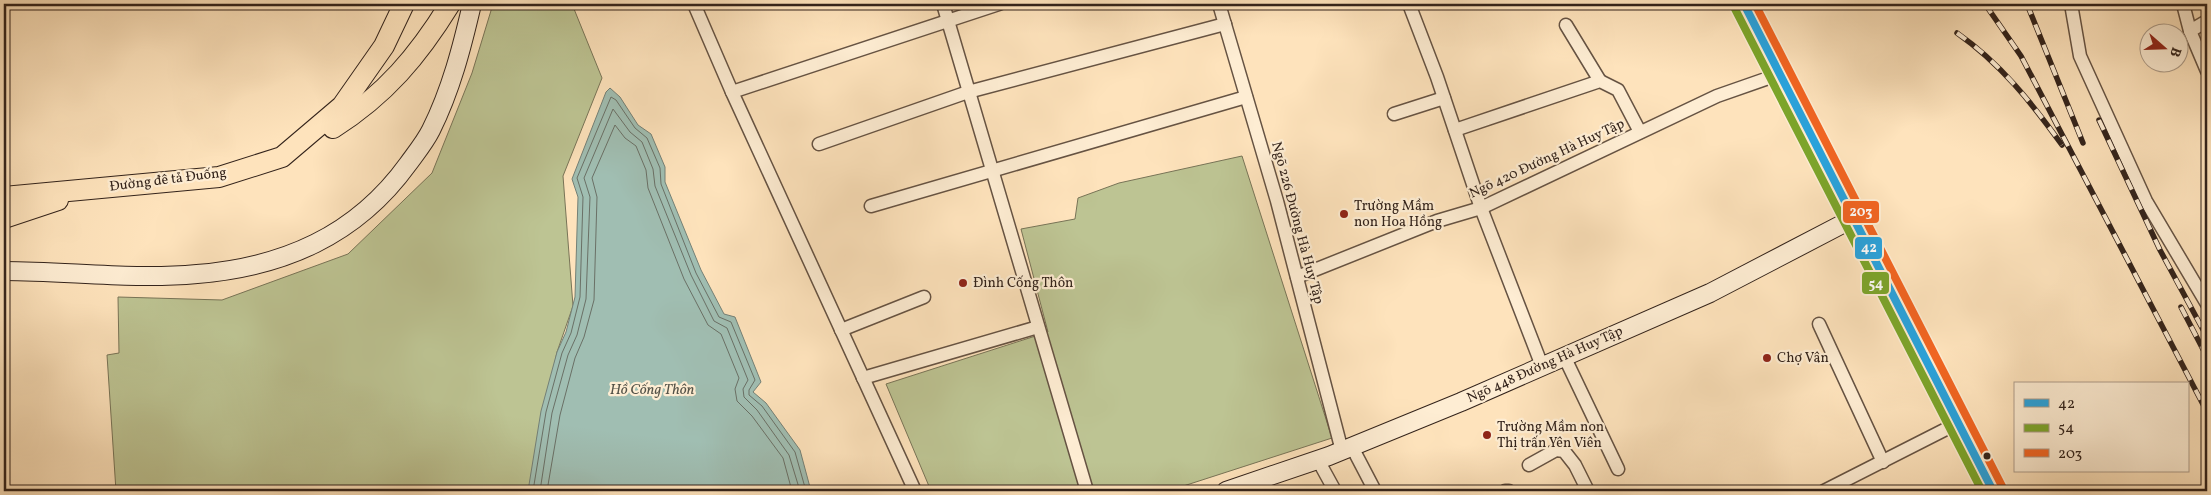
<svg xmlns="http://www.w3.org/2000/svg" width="2211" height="495" font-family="Vollkorn,serif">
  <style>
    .green { fill: #bdc493; stroke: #787457 }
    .water { fill: #a0beb2; stroke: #748076 }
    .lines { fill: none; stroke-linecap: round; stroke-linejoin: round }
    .shore { stroke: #6a7066; stroke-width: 1 }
    .street-casing { stroke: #665343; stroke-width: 15 }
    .secondary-casing { stroke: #33231b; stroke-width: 20 }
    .primary-casing { stroke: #33231b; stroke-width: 22 }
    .street { stroke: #feedd3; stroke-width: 12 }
    .secondary { stroke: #feedd3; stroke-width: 18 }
    .primary { stroke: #fee3bc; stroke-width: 20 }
    .rail-casing { stroke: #33231b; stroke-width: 5.5 }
    .rail { stroke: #feedd3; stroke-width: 4; stroke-dasharray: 11; stroke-linecap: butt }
    .bus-1-casing { stroke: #feedd3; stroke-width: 11 }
    .bus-2-casing { stroke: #feedd3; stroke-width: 11 }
    .bus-3-casing { stroke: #feedd3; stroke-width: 11 }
    .bus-1 { stroke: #29a3dd; stroke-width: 8 }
    .bus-2 { stroke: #7ca52a; stroke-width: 8 }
    .bus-3 { stroke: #f26522; stroke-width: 8 }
    .poi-dot { fill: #8f2418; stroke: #feedd3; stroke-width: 2 }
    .bus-dot { fill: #33231b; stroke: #feedd3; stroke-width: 2 }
    .labels { text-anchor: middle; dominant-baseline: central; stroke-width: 4.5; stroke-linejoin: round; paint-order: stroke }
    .street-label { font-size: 14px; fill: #33231b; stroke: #feedd3 }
    .poi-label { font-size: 14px; fill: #33231b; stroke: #feedd3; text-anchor: start }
    .water-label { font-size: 15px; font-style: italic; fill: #545248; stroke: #feedd3 }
    .line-badge { stroke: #feedd3; stroke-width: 2 }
    .badge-label { font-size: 14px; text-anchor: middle; font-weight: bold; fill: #fff }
  </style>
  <rect width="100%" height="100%" fill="#fee3bc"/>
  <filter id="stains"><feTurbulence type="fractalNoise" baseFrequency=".004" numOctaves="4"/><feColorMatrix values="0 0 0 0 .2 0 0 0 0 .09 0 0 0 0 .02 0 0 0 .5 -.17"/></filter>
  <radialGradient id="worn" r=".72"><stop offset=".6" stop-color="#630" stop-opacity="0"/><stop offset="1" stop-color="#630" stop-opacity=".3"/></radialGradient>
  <g class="green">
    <path d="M493 4H572L602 78 563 176 573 306 557 352 529 491H116L107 355 119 353 118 297 222 300 348 254 432 173 472 73Z"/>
    <path d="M1242 156 1332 438 1168 491H931L886 384 1048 332 1021 229 1075 219 1078 198 1119 183Z"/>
  </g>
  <path class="water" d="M610 88 620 97 638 125 651 134 665 167V182L701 270 724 314 735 317 761 382 753 392 766 403 800 450 811 491H528L541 411 557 352 566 332 575 297 578 197 572 179 606 92Z"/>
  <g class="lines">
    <g class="shore">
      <path d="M533 491 546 412 562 353 571 333 580 297 583 197 577 178 611 97 616 100 635 128 647 138 660 168 661 184 696 273 719 317 731 322 755 380 749 390V395L762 406 795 452 806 491"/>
      <path d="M540 491 552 413 568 355 577 335 586 299 590 197 584 178 613 109 630 132 642 142 653 169 655 186 691 275 714 321 727 328 748 380 743 389 744 397 757 410 789 455 800 491"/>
      <path d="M547 491 560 415 575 358 584 337 594 300 597 197 592 178 615 125 625 138 636 146 646 170 648 188 684 279 708 325 721 334 739 378 735 389 737 401 752 416 783 458 792 491"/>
    </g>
    <defs>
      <g id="street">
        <path d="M694 4 732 92 915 491"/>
        <path d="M943 4 1087 491"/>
        <path d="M1219 4 1277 201 1342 451"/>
        <path d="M1409 4 1437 77 1481 208 1542 366"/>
        <path d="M2071 4 2080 56 2146 201 2207 304"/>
        <path d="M2183 4 2190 31 2207 71"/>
        <path d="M1566 25 1600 81"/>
        <path d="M2190 31 2207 21"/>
        <path d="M732 92 999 4"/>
        <path d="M1394 114 1444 98"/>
        <path d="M1455 130 1600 81 1618 90 1640 132"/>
        <path d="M819 144 968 92 1225 24"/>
        <path d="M871 206 1246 97"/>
        <path d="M1297 277 1437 221 1481 208 1717 96 1780 74"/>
        <path d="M1819 324 1883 462"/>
        <path d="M841 330 924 297"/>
        <path d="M1564 356 1618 469"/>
        <path d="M863 378 1038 327"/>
        <path d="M1352 447 1375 491"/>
        <path d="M1318 460 1335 491"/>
        <path d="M1529 465 1556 450 1564 451 1575 465 1588 491"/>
        <path d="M1505 491H1509"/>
        <path d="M1824 491 1958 423"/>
      </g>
      <g id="secondary">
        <path d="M4 271C68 271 133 280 197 274 283 267 356 236 408 164 416 153 425 142 431 130 451 90 462 47 472 4"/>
        <path d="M1226 491 1329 456 1461 402 1710 293 1854 218"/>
      </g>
      <g id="primary">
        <path d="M1744 4 1993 491"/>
        <path d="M333 128C385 95 418 56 450 4"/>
        <path d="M4 197 219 177 282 157 342 106 384 46 404 4"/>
        <path d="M4 218 58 200"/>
      </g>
    </defs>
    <use href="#street" class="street-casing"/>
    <use href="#secondary" class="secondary-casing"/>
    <use href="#primary" class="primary-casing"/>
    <use href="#street" class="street"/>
    <use href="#secondary" class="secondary"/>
    <use href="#primary" class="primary"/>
    <defs>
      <g id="rail">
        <path d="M1985 4 2021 56 2207 412"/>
        <path d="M2027 4 2083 143"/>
        <path d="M1957 33C2000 63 2032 103 2062 145"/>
        <path d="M2099 120 2160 250 2207 337"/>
        <path d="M2181 307 2207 357"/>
      </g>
    </defs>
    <use href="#rail" class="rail-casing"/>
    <use href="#rail" class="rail"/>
    <defs>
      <path id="bus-1" d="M1744 4 1993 491"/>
      <path id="bus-2" d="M1735 9 1982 491"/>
      <path id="bus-3" d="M1755 4 2002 486"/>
    </defs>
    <use href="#bus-1" class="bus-1-casing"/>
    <use href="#bus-2" class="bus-2-casing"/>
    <use href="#bus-3" class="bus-3-casing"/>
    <use href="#bus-1" class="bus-1"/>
    <use href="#bus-2" class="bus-2"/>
    <use href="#bus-3" class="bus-3"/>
  </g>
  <g class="poi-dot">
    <circle cx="1344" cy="214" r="5"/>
    <circle cx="963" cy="283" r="5"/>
    <circle cx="1767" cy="358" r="5"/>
    <circle cx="1487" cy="435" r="5"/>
  </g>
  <circle class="bus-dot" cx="1987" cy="456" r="4.5"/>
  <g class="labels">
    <g class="street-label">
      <text transform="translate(1547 159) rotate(-25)">Ngõ 420 Đường Hà Huy Tập</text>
      <text transform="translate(168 180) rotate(-7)">Đường đê tả Đuống</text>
      <text transform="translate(1297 223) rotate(75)">Ngõ 226 Đường Hà Huy Tập</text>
      <text transform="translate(1545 365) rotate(-24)">Ngõ 448 Đường Hà Huy Tập</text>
    </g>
    <g class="poi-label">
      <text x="1354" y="206">Trường Mầm<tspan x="1354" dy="16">non Hoa Hồng</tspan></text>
      <text x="973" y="283">Đình Cống Thôn</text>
      <text x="1777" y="358">Chợ Vân</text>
      <text x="1497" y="427">Trường Mầm non<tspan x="1497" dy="16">Thị trấn Yên Viên</tspan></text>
    </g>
    <g class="water-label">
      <text x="652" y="390">Hồ Cống Thôn</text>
    </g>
  </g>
  <g class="line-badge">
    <rect x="1842" y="200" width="38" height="24" rx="5" fill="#f26522"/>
    <rect x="1854" y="236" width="29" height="24" rx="5" fill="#29a3dd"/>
    <rect x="1861" y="271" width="29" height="24" rx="5" fill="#7ca52a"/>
  </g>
  <g class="badge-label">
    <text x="1861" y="216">203</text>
    <text x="1869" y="252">42</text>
    <text x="1876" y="288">54</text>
  </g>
  <rect width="2211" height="495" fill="none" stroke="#fee3bc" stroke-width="20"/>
  <rect x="5" y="5" width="2201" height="485" fill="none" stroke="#33231b" stroke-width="2.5"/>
  <rect x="10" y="10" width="2191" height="475" fill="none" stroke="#33231b"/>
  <rect x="2014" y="382" width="175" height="90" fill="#feedd3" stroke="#ad9c89"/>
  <rect x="2024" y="399" width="25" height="8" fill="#29a3dd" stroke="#ad9c89"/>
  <text x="2058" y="408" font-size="15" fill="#33231b">42</text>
  <rect x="2024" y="424" width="25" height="8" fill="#7ca52a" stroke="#ad9c89"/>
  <text x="2058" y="432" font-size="15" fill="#33231b">54</text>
  <rect x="2024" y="449" width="25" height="8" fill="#f26522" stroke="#ad9c89"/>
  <text x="2058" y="458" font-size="15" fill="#33231b">203</text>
  <g transform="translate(2164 48) rotate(110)"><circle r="24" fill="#feedd3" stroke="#ad9c89"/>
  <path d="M0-4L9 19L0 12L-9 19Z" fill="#8f2418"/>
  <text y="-8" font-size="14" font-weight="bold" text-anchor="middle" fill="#33231b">B</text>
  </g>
  <rect width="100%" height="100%" filter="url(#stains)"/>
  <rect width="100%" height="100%" fill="url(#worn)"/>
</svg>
